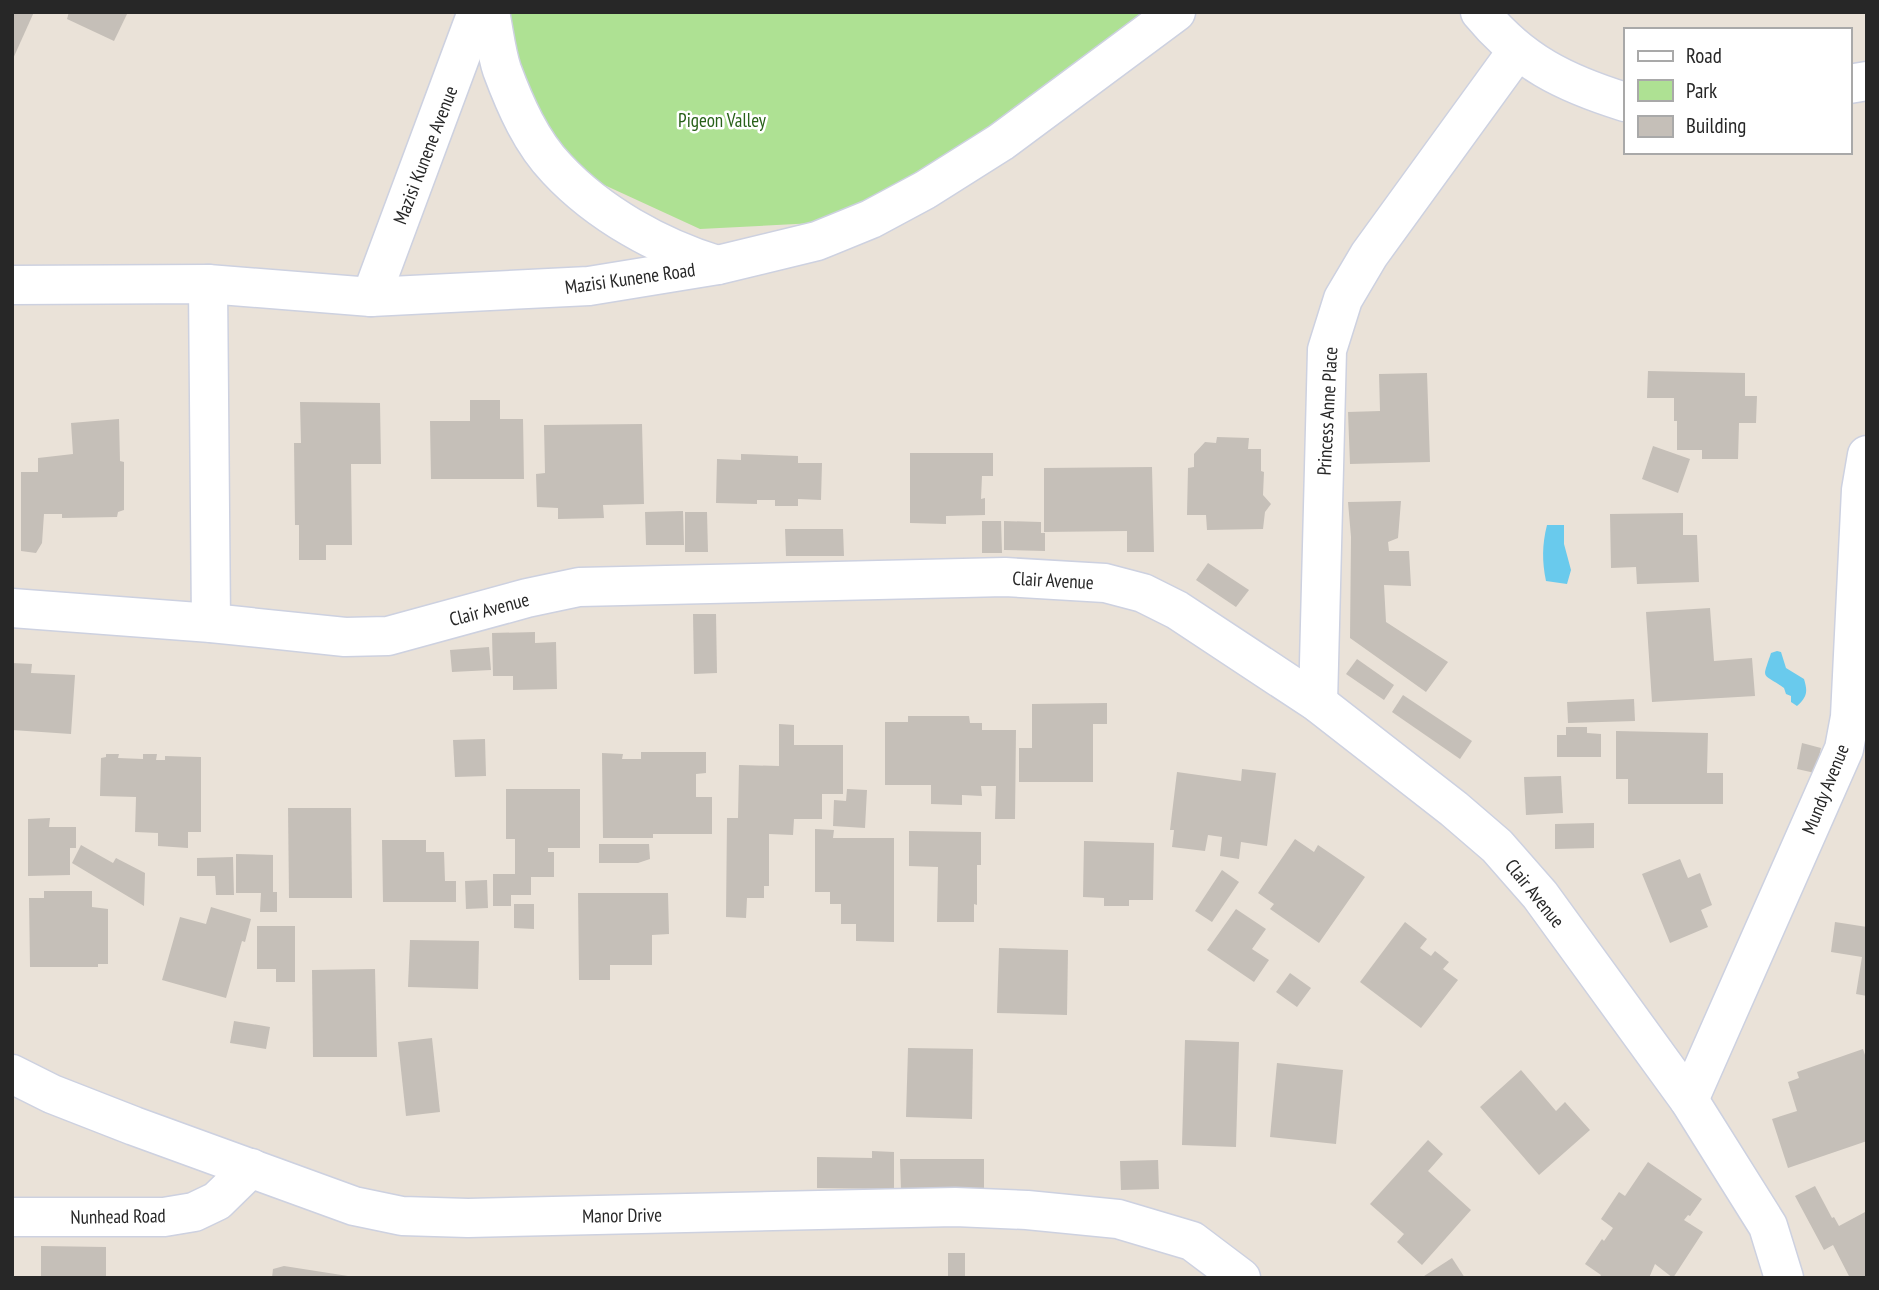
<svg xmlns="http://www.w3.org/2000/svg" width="1879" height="1290" font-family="'PT Sans Narrow',sans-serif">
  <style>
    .green { fill: #aee193 }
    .water { fill: #69caed }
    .building { fill: #c5bfb8 }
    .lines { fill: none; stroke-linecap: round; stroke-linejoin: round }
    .minor-casing { stroke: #cdd1e0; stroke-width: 41 }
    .minor { stroke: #fff; stroke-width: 38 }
    .labels { text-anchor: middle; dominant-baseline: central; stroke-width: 5; stroke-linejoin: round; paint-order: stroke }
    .park-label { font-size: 19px; fill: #286119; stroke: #fff }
    .street-label { font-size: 19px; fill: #272727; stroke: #fff }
  </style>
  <rect width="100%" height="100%" fill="#eae2d8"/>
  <path class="green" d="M507 12H1176L893 219 700 229 576 172 517 92Z"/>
  <g class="water">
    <path d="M1547 525H1564V544L1571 570 1567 584 1546 581C1542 561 1542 545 1547 525Z"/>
    <path d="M1777 651 1781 652 1786 668 1804 679C1808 692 1807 697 1797 706L1791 702V696L1786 694 1784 688C1761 672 1762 681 1771 653Z"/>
  </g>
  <g class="building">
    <path d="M12 12H34L12 61Z"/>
    <path d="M69 12H128L114 41 67 19Z"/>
    <path d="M1648 371 1745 373V396H1757L1756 423H1739L1738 459H1702V450H1677V421H1674V398H1647Z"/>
    <path d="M1427 373 1430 462 1350 464 1348 412 1380 411 1379 374Z"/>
    <path d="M470 400H500V419H523L524 479H431L430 421H470Z"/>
    <path d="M300 402 380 403 381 464H351L352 545H326V560H299V525H295L294 443H301Z"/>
    <path d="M119 419 120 461 124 462V510L118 512 117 517 62 518V514H44L42 543 36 553 21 551V472H38V458L73 454 71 423Z"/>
    <path d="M642 424 644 504 603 505 604 518 558 519V508L537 507 536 474 545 473 544 425Z"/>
    <path d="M1217 437 1249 438 1248 449H1261V471L1264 472 1263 495 1271 504 1265 512 1263 529 1207 530 1206 515H1187L1188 468 1194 467V454L1205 442 1216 443Z"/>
    <path d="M1653 446 1690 459 1678 493 1642 479Z"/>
    <path d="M910 453H993V476H982L981 499 985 498V515L946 516V524L910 523Z"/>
    <path d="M741 454 798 456V463H822L821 500 798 499V506H775V500H757V504L716 503 717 459 741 460Z"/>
    <path d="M1152 467 1154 552H1127V531L1044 532V468Z"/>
    <path d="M1401 501 1398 538 1388 542 1389 551H1409L1411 586 1384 585 1386 622 1448 662 1426 692 1350 638 1351 537 1348 502Z"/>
    <path d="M683 511 684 545H646L645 512Z"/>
    <path d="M685 512H707L708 552H685Z"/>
    <path d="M1683 513V535H1697L1699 582 1637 584 1636 567 1611 568 1610 514Z"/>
    <path d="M982 521H1001L1002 553H982Z"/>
    <path d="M1004 521 1041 522V533H1045V551L1004 550Z"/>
    <path d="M785 529H843L844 556H786Z"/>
    <path d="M1208 563 1249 590 1236 607 1196 580Z"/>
    <path d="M1710 608 1714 661 1752 658 1755 696 1652 702 1646 612Z"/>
    <path d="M693 614H716L717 673 694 674Z"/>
    <path d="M535 632V643L556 642 557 689 513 690V676H493L492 633Z"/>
    <path d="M489 647 491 670 452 672 450 650Z"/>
    <path d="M1357 659 1394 685 1384 700 1346 674Z"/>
    <path d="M12 663 32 664 31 673 75 675 71 734 12 730Z"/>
    <path d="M1403 695 1472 741 1460 759 1392 712Z"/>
    <path d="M1634 699 1635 721 1568 723 1567 702Z"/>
    <path d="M1107 703V724H1093V782H1019V748H1032V704Z"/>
    <path d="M908 716H969L970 723H982V730H1016L1015 819H995L996 786H981L982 796 962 795V805L931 804V785H885V722H908Z"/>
    <path d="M779 724 794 725V745H843V794H822V819H794L793 835 769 834V886H764V898H747L746 918 726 917 727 818H738L739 765 779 766Z"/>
    <path d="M1566 727H1587V733L1601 734V757H1557V735H1566Z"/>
    <path d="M1616 731 1708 733 1707 773H1723V804H1628V779H1616Z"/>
    <path d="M485 739 486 776 455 777 453 740Z"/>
    <path d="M1802 743 1821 748 1815 773 1797 769Z"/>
    <path d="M641 752H706V773L696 774V797H712V834H653V838H603L602 753 623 754 622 759H641Z"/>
    <path d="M106 754H119L118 758 143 759V754H157L156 760H165V756L201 757V832H188V848L158 846V833L135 832 136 797 100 796 101 758 106 757Z"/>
    <path d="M1242 769 1276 773 1267 846 1241 842 1239 859 1220 856 1222 837 1208 835 1205 851 1172 847 1174 830H1170L1177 772 1241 781Z"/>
    <path d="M1561 776 1563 813 1526 815 1524 777Z"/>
    <path d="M506 789H580V848H548V852H554V877H531V895H511V906H493V874H515V839H506Z"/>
    <path d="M847 789 867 790 865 828 833 826 834 800 846 801Z"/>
    <path d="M288 808H351L352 898H289Z"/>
    <path d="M50 818 49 827H76V848H70V875L28 876V819Z"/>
    <path d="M1594 823V848L1555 849V824Z"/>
    <path d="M815 829 834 830 833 838H894V942L856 941V924H841V904H830V892H815Z"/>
    <path d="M909 831 981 832V865H977V905L974 904V922H937L938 867 909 866Z"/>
    <path d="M1295 839 1314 852 1318 845 1365 877 1319 943 1270 909 1274 904 1258 893Z"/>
    <path d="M382 840H426V852H444L445 881H456V902H383Z"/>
    <path d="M1084 841 1154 843 1153 900H1129V906H1104V898L1083 897Z"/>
    <path d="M599 844H649L650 859 638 863H599Z"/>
    <path d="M81 845 113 863 116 858 145 873 144 906 72 863Z"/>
    <path d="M236 854 273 855V892H277V912H260L261 893H236Z"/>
    <path d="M233 857 234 895H216L215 876H197V858Z"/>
    <path d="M1680 859 1688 878 1700 873 1712 905 1701 910 1708 927 1670 943 1642 874Z"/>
    <path d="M1222 870 1239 882 1212 922 1195 911Z"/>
    <path d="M487 880 488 908 466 909 465 881Z"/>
    <path d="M44 891H92V907L108 909V964H98V967H30L29 898H44Z"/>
    <path d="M578 893H668L669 934 652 935V965H610V980H579Z"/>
    <path d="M514 904H534V929L514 928Z"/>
    <path d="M211 907 251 919 245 942 242 941 226 998 162 980 180 917 206 924Z"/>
    <path d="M1236 909 1266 929 1252 949 1269 960 1254 982 1207 950Z"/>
    <path d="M1405 922 1427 939 1420 948 1431 956 1435 951 1449 962 1443 969 1458 980 1421 1028 1360 982Z"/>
    <path d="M1835 922 1867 927V996L1856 994 1862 957 1831 952Z"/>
    <path d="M257 926H295V982H276V969H257Z"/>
    <path d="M410 940 479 941 478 989 408 987Z"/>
    <path d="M999 948 1068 950 1067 1015 997 1013Z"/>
    <path d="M375 969 377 1057H313L312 970Z"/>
    <path d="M1290 973 1311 988 1297 1007 1276 992Z"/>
    <path d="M234 1021 270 1027 266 1049 230 1043Z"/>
    <path d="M432 1038 440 1112 406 1116 398 1042Z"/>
    <path d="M1185 1040 1239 1042 1236 1147 1182 1145Z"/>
    <path d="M908 1048 973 1049 972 1119 906 1117Z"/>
    <path d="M1863 1049 1867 1061V1141L1788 1168 1772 1119 1797 1111 1788 1082 1799 1078 1797 1072Z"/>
    <path d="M1277 1063 1343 1070 1336 1144 1270 1137Z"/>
    <path d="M1521 1070 1556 1111 1565 1102 1590 1130 1539 1175 1480 1107Z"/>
    <path d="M1428 1140 1443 1154 1428 1171 1471 1210 1422 1265 1397 1242 1404 1234 1370 1204Z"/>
    <path d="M872 1151 894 1152V1189L817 1188V1157L872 1158Z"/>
    <path d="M900 1159H984V1190H901Z"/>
    <path d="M1158 1160 1159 1189 1121 1190 1120 1161Z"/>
    <path d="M1648 1162 1702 1199 1690 1216 1688 1215 1684 1220 1703 1232 1673 1278 1655 1264 1649 1278H1599L1601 1275 1585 1264 1602 1239 1604 1241 1613 1228 1601 1219 1619 1192 1625 1196Z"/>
    <path d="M1815 1186 1832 1218 1834 1217 1839 1226 1867 1211V1278H1850L1833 1245 1824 1250 1795 1196Z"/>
    <path d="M41 1246 106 1247V1278H41Z"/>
    <rect x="948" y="1253" width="17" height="25"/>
    <path d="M1452 1258 1465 1278H1421Z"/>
    <path d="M284 1266 348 1276V1278H272L273 1269Z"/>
  </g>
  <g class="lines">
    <defs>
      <g id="minor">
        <path d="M490 12C494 31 496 52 502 70 515 105 531 142 557 169 599 214 659 247 717 265"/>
        <path d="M1480 12C1521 62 1564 83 1625 102"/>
        <path d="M1849 84 1867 81"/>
        <path d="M208 284 211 623"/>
        <path d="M12 285 208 284 371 297 589 286 718 265 817 241 871 219 925 190 1001 142 1176 12"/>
        <path d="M371 297 477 12"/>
        <path d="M12 608 211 623 345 637 388 636 527 598 579 587 1005 577 1105 583 1143 593 1177 610 1318 703 1454 809 1497 846 1540 895 1689 1100 1768 1226 1784 1278"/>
        <path d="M1318 703 1327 350 1343 299 1369 255 1517 51"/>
        <path d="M12 1074 52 1094 134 1126 354 1206 402 1216 468 1218 955 1207 1027 1210 1118 1219 1192 1241 1241 1278"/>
        <path d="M1689 1100 1844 749 1850 717 1861 490 1867 455"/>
        <path d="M12 1217H164L194 1212 217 1201 251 1168"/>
      </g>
    </defs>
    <use href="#minor" class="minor-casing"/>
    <use href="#minor" class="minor"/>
  </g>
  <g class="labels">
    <g class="park-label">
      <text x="722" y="120">Pigeon Valley</text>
    </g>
    <g class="street-label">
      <text transform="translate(425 155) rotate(-69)">Mazisi Kunene Avenue</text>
      <text transform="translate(630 278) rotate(-8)">Mazisi Kunene Road</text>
      <text transform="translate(1327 411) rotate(-87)">Princess Anne Place</text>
      <text transform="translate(1053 580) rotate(3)">Clair Avenue</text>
      <text transform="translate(489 609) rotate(-15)">Clair Avenue</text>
      <text transform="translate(1825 789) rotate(-68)">Mundy Avenue</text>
      <text transform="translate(1535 893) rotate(51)">Clair Avenue</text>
      <text transform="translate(622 1215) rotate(-1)">Manor Drive</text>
      <text transform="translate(118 1216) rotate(-1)">Nunhead Road</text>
    </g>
  </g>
  <rect width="1879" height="1290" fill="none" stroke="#272727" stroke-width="28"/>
  <rect x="1624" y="28" width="228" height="126" fill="#ffffff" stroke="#a9a9a9" stroke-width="2"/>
  <rect x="1638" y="51" width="35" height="10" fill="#ffffff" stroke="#a9a9a9" stroke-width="2"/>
  <text x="1686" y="63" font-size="21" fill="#272727">Road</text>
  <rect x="1638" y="80" width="35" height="21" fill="#aee193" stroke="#a9a9a9" stroke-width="2"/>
  <text x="1686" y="98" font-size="21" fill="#272727">Park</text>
  <rect x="1638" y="116" width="35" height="21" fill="#c5bfb8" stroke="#a9a9a9" stroke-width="2"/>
  <text x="1686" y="133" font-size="21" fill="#272727">Building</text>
</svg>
